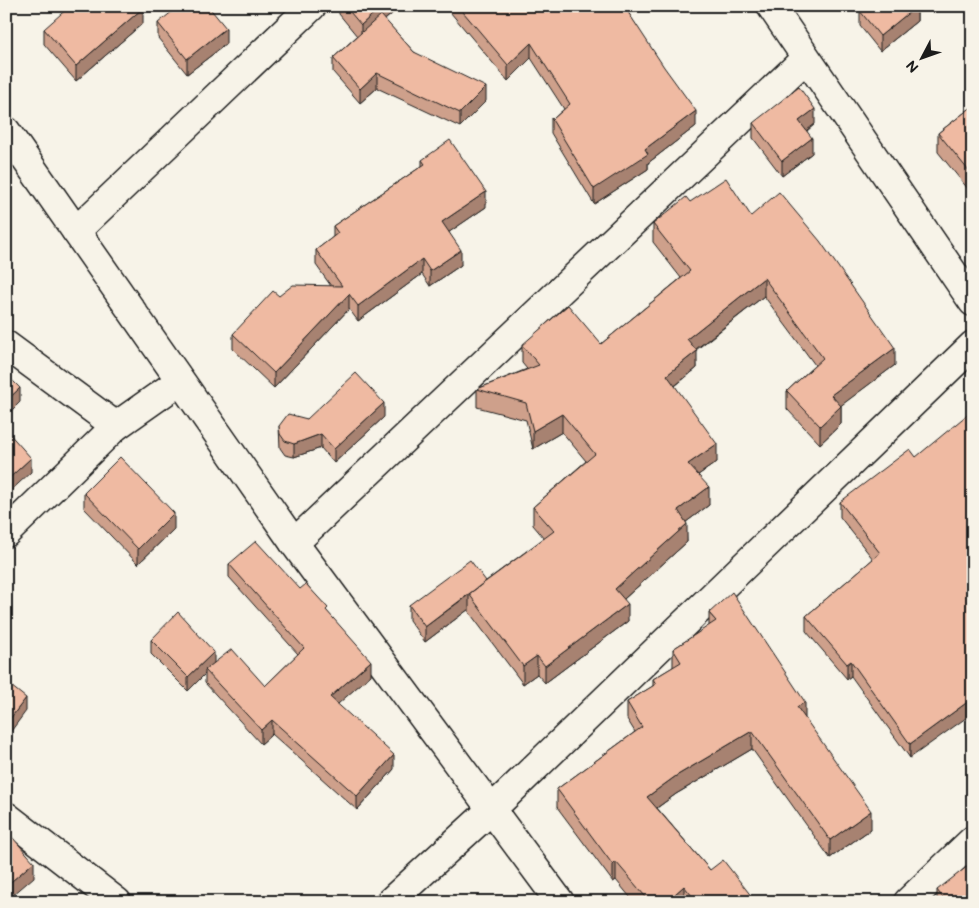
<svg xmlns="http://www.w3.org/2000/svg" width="979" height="908" font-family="'Balsamiq Sans',sans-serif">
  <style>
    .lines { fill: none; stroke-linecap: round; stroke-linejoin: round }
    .minor-casing { stroke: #1c1c1c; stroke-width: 31 }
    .minor { stroke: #f7f3e8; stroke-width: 28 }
    .wall { fill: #cea08b; stroke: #1c1c1c }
    .shaded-wall { fill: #a78271; stroke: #1c1c1c }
    .building { fill: #efbaa2; stroke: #1c1c1c }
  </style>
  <rect width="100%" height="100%" fill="#f7f3e8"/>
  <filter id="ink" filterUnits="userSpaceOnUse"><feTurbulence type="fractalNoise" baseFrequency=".02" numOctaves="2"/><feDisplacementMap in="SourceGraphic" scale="10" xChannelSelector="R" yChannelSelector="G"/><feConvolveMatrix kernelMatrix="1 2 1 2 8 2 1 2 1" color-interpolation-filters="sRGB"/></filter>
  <g filter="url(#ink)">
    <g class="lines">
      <defs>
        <g id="minor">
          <path d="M771 6 973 302"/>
          <path d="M6 131 294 543 560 902"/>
          <path d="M76 231 312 6"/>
          <path d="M6 345 116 426"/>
          <path d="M6 533 116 426 180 381"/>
          <path d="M294 543 805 59"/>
          <path d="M6 816 117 902"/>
          <path d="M390 902 492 809 973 345"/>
          <path d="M908 902 973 840"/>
        </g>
      </defs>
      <use href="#minor" class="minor-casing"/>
      <use href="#minor" class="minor"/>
    </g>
    <g class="wall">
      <path d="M339 6H401L385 20 414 52 486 101 460 127 377 88 360 103 333 72V58L357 36 339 14Z"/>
      <path d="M445 6H634L628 12 696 126 648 163V169L594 204 551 133V118L553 119 564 109 531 58 508 81Z"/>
      <path d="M917 6V21L880 51 860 26V11Z"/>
      <path d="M143 23 76 81 44 44V29Z"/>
      <path d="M158 23 226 44 187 74 158 38Z"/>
      <path d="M973 106V195L938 152V133Z"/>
      <path d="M753 123 815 124 807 131 812 153 782 176 753 138Z"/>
      <path d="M422 160 486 207 449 232 461 265 430 286 422 274 358 321 349 309 274 388 233 349V334L279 296 331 286 316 265V250L333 237V226L422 166Z"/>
      <path d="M690 202 751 216 895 365 841 405V424L820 444 787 409V391L815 365 764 296 696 350 697 368 675 386 717 462 698 475 709 505 686 522 687 542 624 599 628 621 545 683 537 674 523 684 469 612V609L425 642 409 620V605L486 581 544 538 533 525V507L586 461 562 432 533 449 526 420 477 407V389L527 369 522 363V345L601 344 681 278 653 242V224Z"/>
      <path d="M384 417 334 463 321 448 294 457 285 455 280 448 279 426 307 419Z"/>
      <path d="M916 457 910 758 851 676 847 679 806 631V616L873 559 840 517V502Z"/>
      <path d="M84 493 174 529 138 564 84 508Z"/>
      <path d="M229 564 300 589 328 613 371 675 337 704 394 769 357 810 272 734 261 744 205 683V674L188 691 151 654V640L214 663 265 686 298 654 229 577Z"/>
      <path d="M709 613 805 719 871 829 830 858 752 749 676 794 657 808 710 870 756 902H634L616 880 613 882 557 807V789L635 732 627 719V702L653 686V679L673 667V649L709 626Z"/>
      <path d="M937 890 973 902H937Z"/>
    </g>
    <g class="shaded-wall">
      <path d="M382 6H401L361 40V25Z"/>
      <path d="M622 6H634L622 18Z"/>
      <path d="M917 6V21L880 51V36Z"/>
      <path d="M143 8V23L76 81V66Z"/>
      <path d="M226 28V44L187 74V59Z"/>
      <path d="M531 43V58L508 81V65Z"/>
      <path d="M377 73V88L360 103V89Z"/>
      <path d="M486 87V101L460 127V113Z"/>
      <path d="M815 109V124L799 136V121Z"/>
      <path d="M696 111V126L648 163V169L594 204V189L645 149Z"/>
      <path d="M812 138V153L782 176V161Z"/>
      <path d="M486 192V207L442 237V222Z"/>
      <path d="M461 250V265L430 286V271Z"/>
      <path d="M422 259V274L358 321V306Z"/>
      <path d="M764 278V296L687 356V339Z"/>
      <path d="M349 294V309L274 388V373Z"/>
      <path d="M895 348V365L831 413V395Z"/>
      <path d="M697 351V368L667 392V375Z"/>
      <path d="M20 388V402L6 416V401Z"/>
      <path d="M384 403V417L334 463V449Z"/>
      <path d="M841 406V424L820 444V426Z"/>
      <path d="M562 414V432L533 449V431Z"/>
      <path d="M321 434V448L294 457V444Z"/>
      <path d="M717 444V462L688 482V464Z"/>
      <path d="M31 458V472L6 495V481Z"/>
      <path d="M709 487V505L678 528V510Z"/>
      <path d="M174 513V529L138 564V549Z"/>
      <path d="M687 524V542L615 607V589Z"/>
      <path d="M486 582 469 594V609L425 642V627Z"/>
      <path d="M628 604V621L545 683V666Z"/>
      <path d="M214 652V666L205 670V674L188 691V677Z"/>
      <path d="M537 656V674L523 684V666Z"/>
      <path d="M371 661V675L330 711V697Z"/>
      <path d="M851 661V676L847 679V664Z"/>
      <path d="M26 698V711L6 738V724Z"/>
      <path d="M973 698V713L910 758V744Z"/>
      <path d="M805 702V720L797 707Z"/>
      <path d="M272 720V734L261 744V730Z"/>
      <path d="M752 731V749L676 794 647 815V797L676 776Z"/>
      <path d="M394 755V769L357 810V796Z"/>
      <path d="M871 811V829L830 858V840Z"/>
      <path d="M34 862V877L6 901V886Z"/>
      <path d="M616 862V880L613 882V865Z"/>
      <path d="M684 886V902H666Z"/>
    </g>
    <g class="building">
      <path d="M70 6H141L143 8 76 66 44 29Z"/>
      <path d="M179 6H208L226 28 187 59 158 23Z"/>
      <path d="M345 6H382L361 25Z"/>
      <path d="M458 6H624L664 67 696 111 645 149 648 154 594 189 551 118 553 119 570 104 531 43 508 65Z"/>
      <path d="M866 6H917L880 36 860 11Z"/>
      <path d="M381 15 414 52 486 87 460 113 377 73 360 89 333 58Z"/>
      <path d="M799 87 815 109 799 121 812 138 782 161 753 123Z"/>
      <path d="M973 106V176L938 133Z"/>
      <path d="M450 140 486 192 442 222 461 250 430 271 422 259 358 306 349 294 274 373 233 334 273 291 279 296 293 285 342 286 316 250 338 233 333 226 425 164 422 160Z"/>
      <path d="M726 178 751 216 779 192 820 241 895 348 831 395 841 406 820 426 787 391 823 358 764 278 687 339 697 351 667 375 717 444 688 464 709 487 678 510 687 524 615 589 628 604 545 666 537 656 523 666 469 594 554 531 533 507 595 454 562 414 533 431 526 403 477 389 539 365 522 345 568 305 601 344 690 271 653 224 686 197 690 202Z"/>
      <path d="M356 373 384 403 334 449 321 434 294 444 285 441 280 434 279 426 288 414 307 419Z"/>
      <path d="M6 374 20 388 6 401Z"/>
      <path d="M973 410V698L910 744 851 661 847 664 806 616 880 553 840 502 910 449 916 457Z"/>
      <path d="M6 430 31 458 6 481Z"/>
      <path d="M120 457 174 513 138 549 84 493Z"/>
      <path d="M256 541 300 589 306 584 328 608 326 610 371 661 330 697 394 755 357 796 272 720 261 730 205 670 232 649 265 686 304 648 229 564Z"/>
      <path d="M470 560 486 581 425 627 409 605Z"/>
      <path d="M732 592 805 702 797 707 871 811 830 840 752 731 676 776 647 797 710 870 723 860 756 902H697L684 886 666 902H650L616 862 613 865 557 789 642 727 627 702 656 684 653 679 681 662 673 649 716 621 709 613Z"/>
      <path d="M178 612 214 652 188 677 151 640Z"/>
      <path d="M6 682 26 698 6 724Z"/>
      <path d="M6 830 34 862 6 886Z"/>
      <path d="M968 866 973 872V902H946L937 890Z"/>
    </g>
  </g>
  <rect width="979" height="908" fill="none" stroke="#f7f3e8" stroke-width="25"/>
  <rect x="12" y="12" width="954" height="883" fill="none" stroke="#1c1c1c" stroke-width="2" filter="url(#ink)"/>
  <g transform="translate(922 58) rotate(229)" stroke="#f7f3e8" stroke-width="4" paint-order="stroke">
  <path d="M0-4L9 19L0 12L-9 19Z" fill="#1c1c1c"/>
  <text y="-8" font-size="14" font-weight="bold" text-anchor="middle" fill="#1c1c1c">N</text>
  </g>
</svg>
